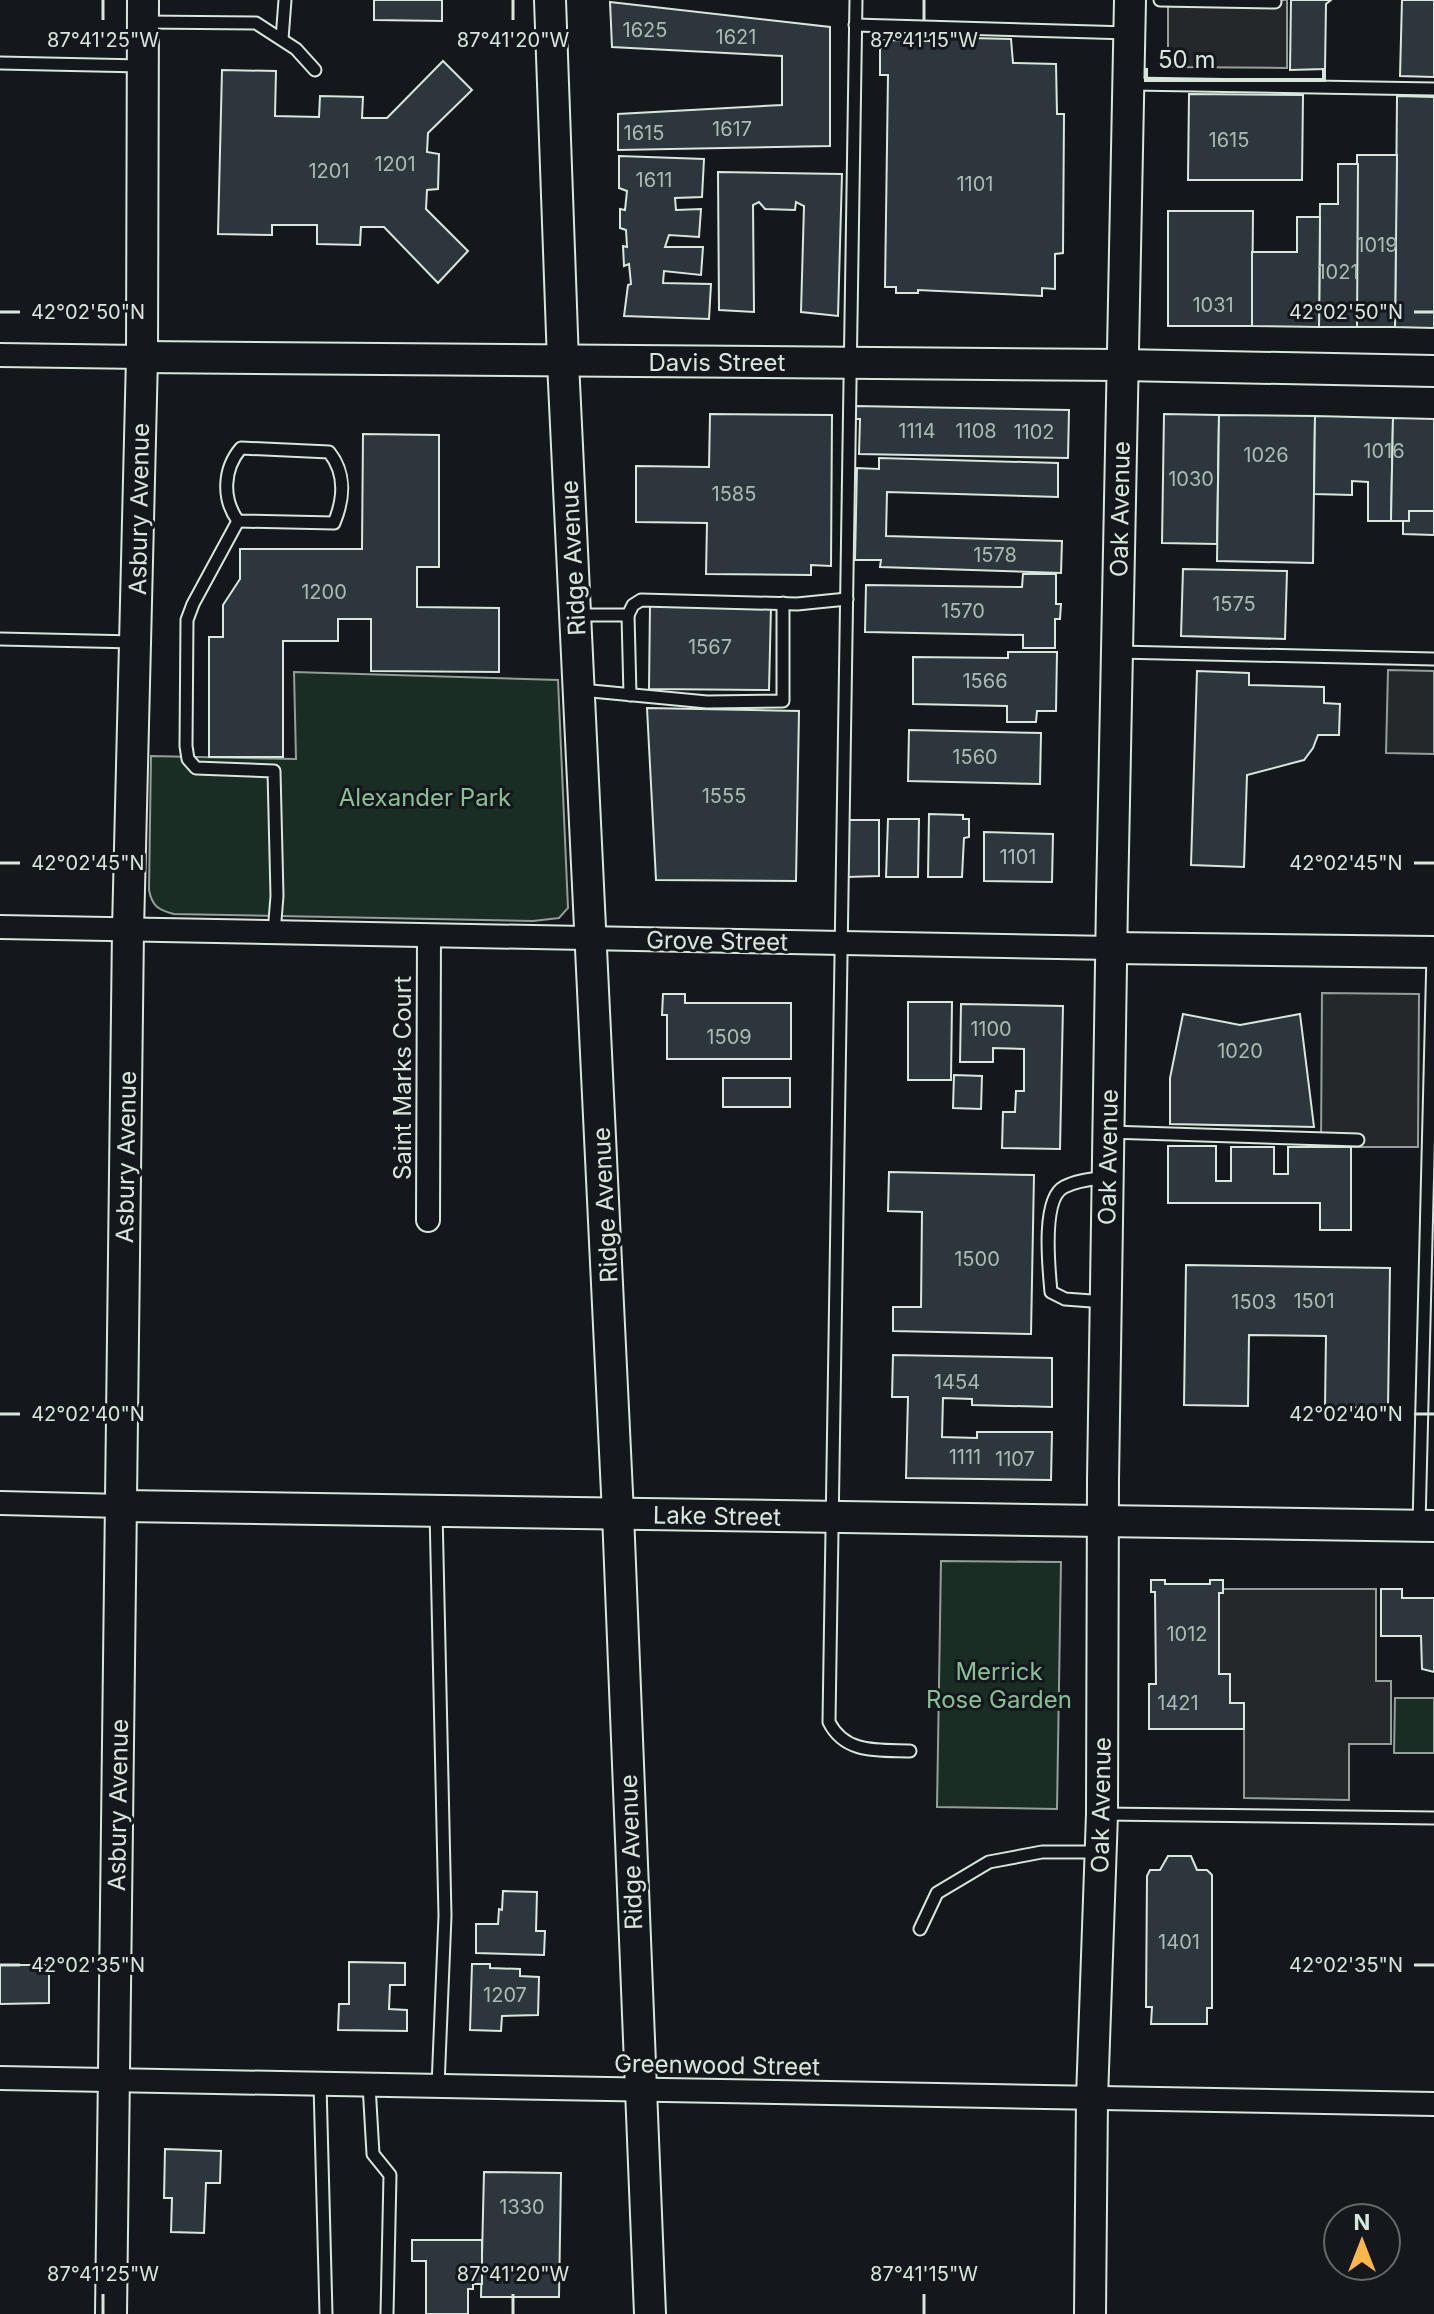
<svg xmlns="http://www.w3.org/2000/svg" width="1434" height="2314" font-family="Inter,sans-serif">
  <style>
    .green { fill: #1a2d24; stroke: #939e99; stroke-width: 2 }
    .parking { fill: #24282b; stroke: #939e99; stroke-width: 2 }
    .building { fill: #2c363c; stroke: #d8e6dc; stroke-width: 2 }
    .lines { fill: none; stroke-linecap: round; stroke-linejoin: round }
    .lane-casing { stroke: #d8e6dc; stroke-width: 15 }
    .street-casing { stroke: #d8e6dc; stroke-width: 26 }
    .secondary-casing { stroke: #d8e6dc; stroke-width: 34 }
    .lane { stroke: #14181c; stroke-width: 11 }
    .street { stroke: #14181c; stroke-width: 22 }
    .secondary { stroke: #14181c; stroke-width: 30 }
    .ticks { fill: none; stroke: #d8e6dc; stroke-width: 3 }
    .labels { text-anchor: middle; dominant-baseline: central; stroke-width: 6; stroke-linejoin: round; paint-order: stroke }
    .number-label { font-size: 20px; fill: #adbab4 }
    .street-label { font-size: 24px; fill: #d8e6dc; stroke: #14181c }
    .park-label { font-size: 24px; fill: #8ac095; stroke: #14181c }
    .ticks-label { font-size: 20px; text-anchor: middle; fill: #d8e6dc; stroke: #14181c; stroke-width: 6; stroke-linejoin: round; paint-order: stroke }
  </style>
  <rect width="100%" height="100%" fill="#14181c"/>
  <g class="green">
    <path d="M294 672 558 680 568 908 559 918 533 921 174 914C158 910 152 906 149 890L151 756 296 759Z"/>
    <path d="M941 1561 1061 1562 1057 1809 937 1807Z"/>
    <path d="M1395 1698H1434V1753H1394Z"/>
  </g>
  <g class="parking">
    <path d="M1168 0H1287V68L1168 67Z"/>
    <path d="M1388 670 1434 671V754L1386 753Z"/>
    <path d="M1322 993 1419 994 1418 1147H1321Z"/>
    <path d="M1223 1589H1376V1681H1391V1744H1349V1800L1244 1798V1704L1230 1703V1675L1219 1674V1593H1223Z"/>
  </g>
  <g class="building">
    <path d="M374 0H442V21L374 20Z"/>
    <path d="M1291 0H1331L1326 4 1325 69 1290 70Z"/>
    <path d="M1402 0H1434V77L1400 76Z"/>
    <path d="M610 2 830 27V146L618 150V114L782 105V56L612 47Z"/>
    <path d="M930 37 1011 39 1013 63 1056 64 1057 114H1064L1063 253 1055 254V289L1042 288V296L918 290V293H896V287H885L888 75H880V48H883V40L930 41Z"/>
    <path d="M443 61 472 90 428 133 427 152 439 154 438 189 427 190 426 209 468 251 438 283 384 227H361L360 245 317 244V225H272V235L218 234 222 70 276 71 275 116 319 117 320 96 363 97 362 118H387Z"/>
    <path d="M1189 94 1303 95 1302 180H1188Z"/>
    <path d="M1397 96 1434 97V328L1395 327Z"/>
    <path d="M1357 155H1397L1395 327H1357Z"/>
    <path d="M619 156 704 159 702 197 675 198 676 210 701 209 699 237 669 235 665 247H703L701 275 664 271 663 283 711 284 709 319 624 316 628 285 631 284 629 264 624 266 623 246 627 247 626 230 620 228V209L625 210 627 191 619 188Z"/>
    <path d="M1338 164H1358L1357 327H1319L1320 204H1338Z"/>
    <path d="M718 172 842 174 838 316 801 312 804 206 796 202 795 210 765 209 759 202 753 205 754 312 719 310Z"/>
    <path d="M1168 211H1253L1252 326H1168Z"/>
    <path d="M1297 217H1320L1319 327 1252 326V252H1297Z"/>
    <path d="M855 406 1069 410 1068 458 859 454 860 419H855Z"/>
    <path d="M710 414 832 415 831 566 811 565V575L706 574 707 523 636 522V466L709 467Z"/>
    <path d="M1164 414 1219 415 1217 544 1162 543Z"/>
    <path d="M1219 415 1315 416 1313 563 1217 561Z"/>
    <path d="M1315 416 1393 418 1391 521H1368V482L1352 481V495L1314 494Z"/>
    <path d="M1393 418 1434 419V511H1409V521H1391Z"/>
    <path d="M363 434 439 435V567H417V607L499 608V672L371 671V619H338V641H283V757H209V637H223V605L240 579V549H362Z"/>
    <path d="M879 458 1058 463V497L887 492 886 536 1062 541 1061 573 880 567 881 560H855L857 468 879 469Z"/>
    <path d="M1409 511H1434V535L1403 534V521H1409Z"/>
    <path d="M1183 569 1287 571 1285 639 1181 636Z"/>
    <path d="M1023 574H1056V604H1061L1060 619H1055V648H1023V635L865 632 866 585 1022 587Z"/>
    <path d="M650 604 771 606 769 690 649 689Z"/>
    <path d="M1008 652H1057L1056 711H1037L1036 722H1007V706L913 704V657L1008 658Z"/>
    <path d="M1197 671 1249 673V685L1324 687V703L1340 704 1339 735H1318L1313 748 1304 760 1247 775 1244 867 1191 865Z"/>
    <path d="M647 708 799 711 796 881 656 880Z"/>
    <path d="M909 730 1041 733 1040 784 908 781Z"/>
    <path d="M929 814 963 815V819H969V837L964 838 962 877H928Z"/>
    <path d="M888 819H919L918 877H886Z"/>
    <path d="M848 820H879V876L848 877Z"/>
    <path d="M984 832 1053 834 1052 882 984 881Z"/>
    <path d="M663 994H685V1003H791V1059H667V1015H662Z"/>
    <path d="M908 1002H952L951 1080H908Z"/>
    <path d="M961 1004 1063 1006 1060 1149 1002 1148 1003 1112H1015L1016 1091H1024V1049L993 1048V1062H960Z"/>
    <path d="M1183 1014 1240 1025 1300 1014 1314 1127 1170 1124V1078Z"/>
    <path d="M954 1075 982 1076 981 1109 953 1108Z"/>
    <rect x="723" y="1078" width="67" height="29"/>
    <path d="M1168 1146H1216V1181H1231V1147H1274V1174H1288V1147H1351V1230H1320V1203H1168Z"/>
    <path d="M889 1172 1034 1175 1031 1334 893 1331V1307H921L922 1212 888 1211Z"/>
    <path d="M1186 1265 1390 1268 1388 1408 1325 1407 1326 1336 1249 1335 1248 1406 1184 1405Z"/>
    <path d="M893 1355 1052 1358V1407L972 1405V1399L943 1398 942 1437 977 1438V1432H1052L1051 1480 906 1478 908 1397H892Z"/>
    <path d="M1151 1580H1165V1584H1210V1580H1223V1593H1219V1674H1230V1703H1244V1729H1149V1684H1156L1155 1592H1151Z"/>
    <path d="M1381 1589H1402V1598H1434V1672L1422 1669 1421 1636H1381Z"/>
    <path d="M1168 1856H1191L1197 1870H1207L1212 1875V2008H1207V2024H1151L1152 2007H1146L1147 1876 1150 1870H1160Z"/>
    <path d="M503 1891 537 1892 536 1931H545L544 1955 476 1953V1924H498L499 1909 502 1910Z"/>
    <path d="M349 1962 405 1963V1985H390L389 2009 407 2010V2031L338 2030 339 2004H349Z"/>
    <path d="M472 1964H490V1968L520 1969V1976L539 1977 538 2015 502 2016 501 2031 470 2030Z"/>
    <path d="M0 1965H49V2003L0 2004Z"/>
    <path d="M165 2149 221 2151 220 2183H206L204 2233 171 2232 172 2198H164Z"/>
    <path d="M484 2172 561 2173 559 2297H481Z"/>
    <path d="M412 2240H482V2284H473V2289H468V2314H426V2261H412Z"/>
  </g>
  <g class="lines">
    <defs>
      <g id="lane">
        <path d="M856 0 829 1722C845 1754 878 1750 910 1751"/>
        <path d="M1160 0 1275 2"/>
        <path d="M143 22 256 23 296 49 315 70"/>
        <path d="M855 25 1129 33"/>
        <path d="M282 39 285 0"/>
        <path d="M0 63 142 66"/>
        <path d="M1131 84 1434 89"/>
        <path d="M241 448 329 452C346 473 344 499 334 523L238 521C222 499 223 469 241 448Z"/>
        <path d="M238 521 193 604 187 620 186 746 188 759 196 768 274 771 277 896 274 933"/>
        <path d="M576 615H628L633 605 641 600 797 604 847 599"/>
        <path d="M628 615 630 695"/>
        <path d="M0 639 135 642"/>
        <path d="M1118 652 1434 659"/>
        <path d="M581 690 707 702 783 701V603"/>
        <path d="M1109 1132 1358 1140"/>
        <path d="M1105 1302 1065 1299 1051 1292C1049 1269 1041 1199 1064 1187 1077 1180 1093 1179 1107 1177"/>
        <path d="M436 1511 445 1916 438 2086"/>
        <path d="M1419 1525 1433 954"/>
        <path d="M1103 1814 1434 1818"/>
        <path d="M920 1929 937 1893 989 1862 1042 1852H1100"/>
        <path d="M320 2084 326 2314"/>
        <path d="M369 2085 373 2154 390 2175 387 2314"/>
      </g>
      <g id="street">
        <path d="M0 355 142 357"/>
        <path d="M0 927 1112 948"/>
        <path d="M428 1220 429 936"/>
        <path d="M0 1503 122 1506"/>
        <path d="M0 2078 1434 2104"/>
      </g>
      <g id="secondary">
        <path d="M550 0 563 362 618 1514 650 2314"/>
        <path d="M142 357 1122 365 1434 371"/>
        <path d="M1112 948 1434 952"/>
        <path d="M122 1506 1434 1526"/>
        <path d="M111 2314 128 930 142 357 143 0"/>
        <path d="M1090 2314 1092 2098 1102 1814 1103 1480 1112 901 1130 0"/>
      </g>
    </defs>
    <use href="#lane" class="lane-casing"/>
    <use href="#street" class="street-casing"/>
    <use href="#secondary" class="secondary-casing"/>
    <use href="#lane" class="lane"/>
    <use href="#street" class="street"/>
    <use href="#secondary" class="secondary"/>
  </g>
  <path class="ticks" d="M103 0V20M513 0V20M924 0V20M0 312H20M1414 312H1434M0 863H20M1414 863H1434M0 1414H20M1414 1414H1434M0 1965H20M1414 1965H1434M103 2294V2314M513 2294V2314M924 2294V2314"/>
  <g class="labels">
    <g class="number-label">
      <text x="645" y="30">1625</text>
      <text x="736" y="37">1621</text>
      <text x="732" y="129">1617</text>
      <text x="644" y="133">1615</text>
      <text x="1229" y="140">1615</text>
      <text x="395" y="164">1201</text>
      <text x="329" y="171">1201</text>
      <text x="654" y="180">1611</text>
      <text x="975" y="184">1101</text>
      <text x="1377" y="245">1019</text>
      <text x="1338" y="272">1021</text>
      <text x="1213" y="305">1031</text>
      <text x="917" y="431">1114</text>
      <text x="976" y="431">1108</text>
      <text x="1034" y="432">1102</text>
      <text x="1384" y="451">1016</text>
      <text x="1266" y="455">1026</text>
      <text x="1191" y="479">1030</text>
      <text x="734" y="494">1585</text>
      <text x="995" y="555">1578</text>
      <text x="324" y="592">1200</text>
      <text x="1234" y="604">1575</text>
      <text x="963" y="611">1570</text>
      <text x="710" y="647">1567</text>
      <text x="985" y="681">1566</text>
      <text x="975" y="757">1560</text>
      <text x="724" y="796">1555</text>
      <text x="1018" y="857">1101</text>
      <text x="991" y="1029">1100</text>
      <text x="729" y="1037">1509</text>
      <text x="1240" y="1051">1020</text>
      <text x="977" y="1259">1500</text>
      <text x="1314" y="1301">1501</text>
      <text x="1254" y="1302">1503</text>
      <text x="957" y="1382">1454</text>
      <text x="965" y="1457">1111</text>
      <text x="1015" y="1459">1107</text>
      <text x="1187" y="1634">1012</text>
      <text x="1178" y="1703">1421</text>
      <text x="1179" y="1942">1401</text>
      <text x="505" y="1995">1207</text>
      <text x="522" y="2207">1330</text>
    </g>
    <g class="street-label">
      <text x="717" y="362">Davis Street</text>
      <text transform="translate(139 509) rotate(-89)">Asbury Avenue</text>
      <text transform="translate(1120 509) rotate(-89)">Oak Avenue</text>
      <text transform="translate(573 558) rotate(-93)">Ridge Avenue</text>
      <text transform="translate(717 941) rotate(1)">Grove Street</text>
      <text transform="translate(402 1078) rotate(-90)">Saint Marks Court</text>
      <text transform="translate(126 1157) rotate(-89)">Asbury Avenue</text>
      <text transform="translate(1108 1157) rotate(-89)">Oak Avenue</text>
      <text transform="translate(605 1205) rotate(-93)">Ridge Avenue</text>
      <text transform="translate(717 1516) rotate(1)">Lake Street</text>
      <text transform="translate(118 1805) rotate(-89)">Asbury Avenue</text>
      <text transform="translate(1101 1805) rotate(-89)">Oak Avenue</text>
      <text transform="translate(631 1852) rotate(-92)">Ridge Avenue</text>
      <text transform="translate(717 2065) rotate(1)">Greenwood Street</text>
    </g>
    <g class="park-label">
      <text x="425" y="797">Alexander Park</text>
      <text x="999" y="1671">Merrick<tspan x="999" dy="28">Rose Garden</tspan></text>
    </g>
  </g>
  <g class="ticks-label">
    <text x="103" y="47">87°41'25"W</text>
    <text x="513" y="47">87°41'20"W</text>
    <text x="924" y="47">87°41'15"W</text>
    <text x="88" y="319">42°02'50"N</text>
    <text x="1346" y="319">42°02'50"N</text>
    <text x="88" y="870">42°02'45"N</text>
    <text x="1346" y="870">42°02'45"N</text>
    <text x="88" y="1421">42°02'40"N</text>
    <text x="1346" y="1421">42°02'40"N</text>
    <text x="88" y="1972">42°02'35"N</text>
    <text x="1346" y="1972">42°02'35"N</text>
    <text x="103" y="2281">87°41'25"W</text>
    <text x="513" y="2281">87°41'20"W</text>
    <text x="924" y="2281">87°41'15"W</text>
  </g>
  <g transform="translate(1362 2242)"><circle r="38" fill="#14181c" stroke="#626a69" stroke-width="2"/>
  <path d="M0-6L14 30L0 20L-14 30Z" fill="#ffb74d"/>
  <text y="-12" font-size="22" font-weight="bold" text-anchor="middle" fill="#d8e6dc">N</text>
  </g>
  <path d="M1146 68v12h178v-12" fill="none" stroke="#d8e6dc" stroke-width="4"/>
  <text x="1158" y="68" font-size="24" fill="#d8e6dc" stroke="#14181c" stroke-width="6" paint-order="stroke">50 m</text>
</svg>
